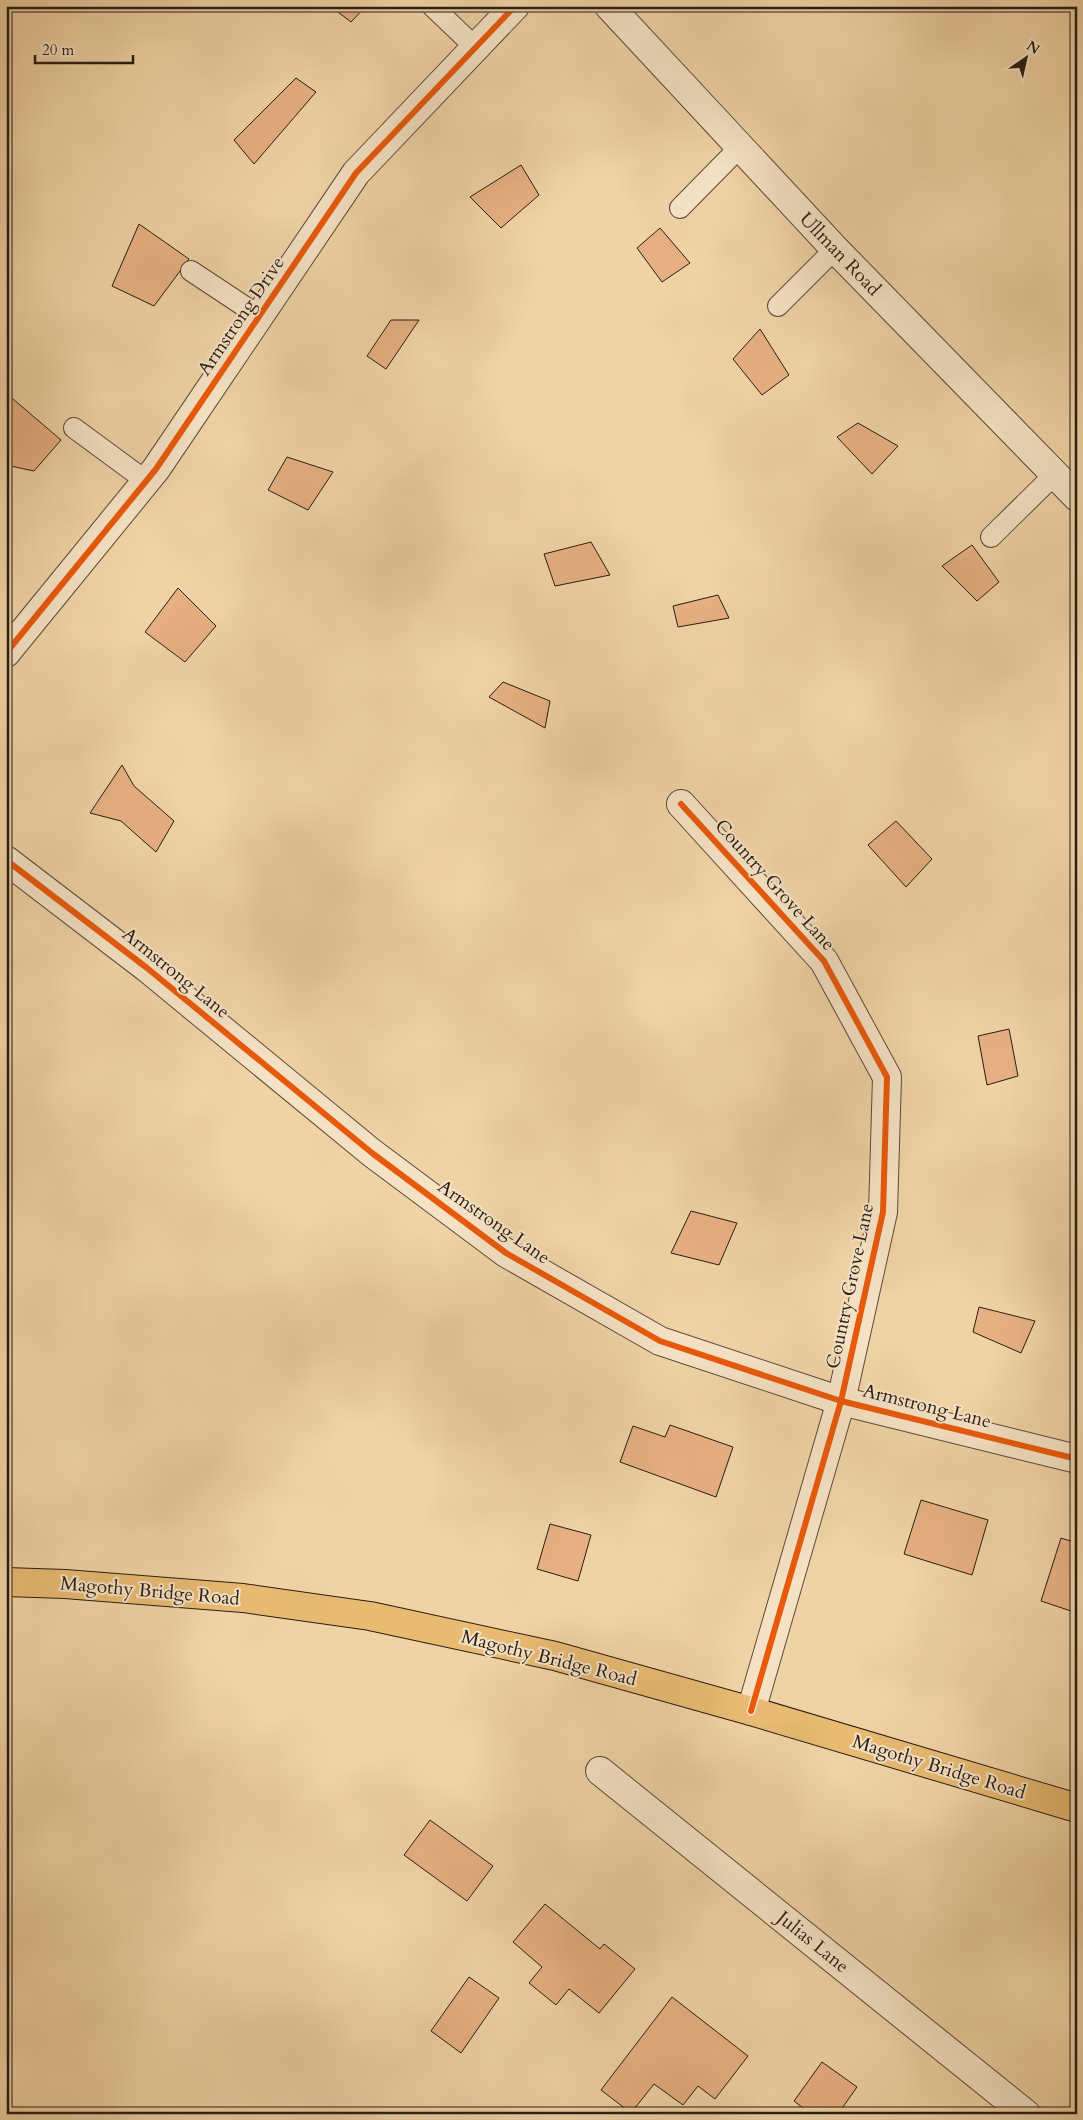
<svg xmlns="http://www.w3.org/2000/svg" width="1083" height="2120" font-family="Cardo,serif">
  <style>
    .building { fill: #e7b082; stroke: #281d16 }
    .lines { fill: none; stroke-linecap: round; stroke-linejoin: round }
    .lane-casing { stroke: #5a4a3a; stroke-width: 22 }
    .street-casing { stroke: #5a4a3a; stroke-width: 30 }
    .primary-casing { stroke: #281d16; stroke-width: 30 }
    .lane { stroke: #f5e2c4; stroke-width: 20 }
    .street { stroke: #f5e2c4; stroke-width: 28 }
    .primary { stroke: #e8ba72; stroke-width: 28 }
    .cycleway-casing { stroke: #f5e2c4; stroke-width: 9 }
    .cycleway { stroke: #e8590c; stroke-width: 6 }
    .labels { text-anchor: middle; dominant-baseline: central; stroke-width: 4; stroke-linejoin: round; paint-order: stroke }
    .street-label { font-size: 19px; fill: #281d16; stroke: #f5e2c4 }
  </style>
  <rect width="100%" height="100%" fill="#f0d3a5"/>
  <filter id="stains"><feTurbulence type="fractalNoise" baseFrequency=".004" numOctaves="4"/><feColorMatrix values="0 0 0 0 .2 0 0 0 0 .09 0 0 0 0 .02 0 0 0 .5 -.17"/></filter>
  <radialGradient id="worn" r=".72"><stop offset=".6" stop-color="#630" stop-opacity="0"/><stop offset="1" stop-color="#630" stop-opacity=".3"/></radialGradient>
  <g class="building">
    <path d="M330 6H366L351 22Z"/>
    <path d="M296 78 316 92 254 164 234 140Z"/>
    <path d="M521 165 539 195 501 228 470 197Z"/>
    <path d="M139 224 189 259 154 306 112 286Z"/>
    <path d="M660 228 690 263 662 282 637 248Z"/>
    <path d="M391 320H419L386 369 367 356Z"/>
    <path d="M760 329 789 375 762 395 733 359Z"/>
    <path d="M6 393 61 440 34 471 6 465Z"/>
    <path d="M858 423 898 446 872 474 837 437Z"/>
    <path d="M287 457 333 472 308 510 268 490Z"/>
    <path d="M591 542 610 575 555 586 544 554Z"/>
    <path d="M972 545 999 582 977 601 942 566Z"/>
    <path d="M178 588 216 626 185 662 145 632Z"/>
    <path d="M718 595 729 618 678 627 673 606Z"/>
    <path d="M503 682 550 701 545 728 489 697Z"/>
    <path d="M122 765 134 786 174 821 156 852 121 821 90 813Z"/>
    <path d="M896 821 932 859 906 887 868 845Z"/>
    <path d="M1009 1029 1018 1076 987 1085 978 1036Z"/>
    <path d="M691 1211 737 1223 719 1265 671 1253Z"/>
    <path d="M979 1307 1035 1321 1021 1353 973 1332Z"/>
    <path d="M670 1425 733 1447 716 1497 620 1462 633 1426 665 1437Z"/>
    <path d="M921 1500 988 1520 972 1575 904 1554Z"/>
    <path d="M550 1524 591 1535 578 1581 537 1569Z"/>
    <path d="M1061 1538 1077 1543V1613L1041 1601Z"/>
    <path d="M430 1820 493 1866 467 1901 404 1855Z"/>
    <path d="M545 1904 600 1949 604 1944 635 1969 599 2013 569 1989 556 2005 529 1983 542 1967 513 1942Z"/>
    <path d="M469 1977 499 1998 461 2053 431 2031Z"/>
    <path d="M672 1997 748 2056 715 2099 698 2086 683 2105 654 2084 631 2113 601 2090Z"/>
    <path d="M822 2062 857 2087 838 2114H811L794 2101Z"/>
  </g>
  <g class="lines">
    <defs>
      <g id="lane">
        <path d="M432 6 475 47"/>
        <path d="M680 208 740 147"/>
        <path d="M191 271 259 316"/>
        <path d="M778 306 835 249"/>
        <path d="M74 428 146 481"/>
        <path d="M991 537 1055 474"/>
      </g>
      <g id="street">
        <path d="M609 6 835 249 1077 497"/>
        <path d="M6 653 156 469 356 173 515 6"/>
        <path d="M681 804 824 961 887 1077 883 1212 841 1401 751 1711"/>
        <path d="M6 860 147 968 372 1153 506 1253 660 1341 841 1401 1077 1459"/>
        <path d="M600 1771 1026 2114"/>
      </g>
      <path id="primary" d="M6 1582 65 1584 243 1598 370 1616 555 1656 751 1711 1077 1808"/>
    </defs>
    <use href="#lane" class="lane-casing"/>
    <use href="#street" class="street-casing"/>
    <use href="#primary" class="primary-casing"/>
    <use href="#lane" class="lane"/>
    <use href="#street" class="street"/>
    <use href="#primary" class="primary"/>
    <defs>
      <g id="cycleway">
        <path d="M6 653 156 469 356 173 515 6"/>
        <path d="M681 804 824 961 887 1077 883 1212 841 1401 751 1711"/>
        <path d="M6 860 147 968 372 1153 506 1253 660 1341 841 1401 1077 1459"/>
      </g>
    </defs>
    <use href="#cycleway" class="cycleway-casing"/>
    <use href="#cycleway" class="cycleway"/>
  </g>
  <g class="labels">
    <g class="street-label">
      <text transform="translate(840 254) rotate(46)">Ullman Road</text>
      <text transform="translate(241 316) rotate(-56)">Armstrong Drive</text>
      <text transform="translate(775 885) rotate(48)">Country Grove Lane</text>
      <text transform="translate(176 973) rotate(39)">Armstrong Lane</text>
      <text transform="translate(494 1222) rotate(35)">Armstrong Lane</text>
      <text transform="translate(850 1286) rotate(-78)">Country Grove Lane</text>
      <text transform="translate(927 1406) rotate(14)">Armstrong Lane</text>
      <text transform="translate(150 1591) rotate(5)">Magothy Bridge Road</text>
      <text transform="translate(549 1658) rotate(14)">Magothy Bridge Road</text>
      <text transform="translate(939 1767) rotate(17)">Magothy Bridge Road</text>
      <text transform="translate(813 1942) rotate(39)">Julias Lane</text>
    </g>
  </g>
  <rect width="1083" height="2120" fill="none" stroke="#f0d3a5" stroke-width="25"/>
  <rect x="8" y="8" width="1068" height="2105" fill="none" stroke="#281d16" stroke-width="2.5"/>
  <rect x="12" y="12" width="1058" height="2095" fill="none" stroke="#281d16"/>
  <g transform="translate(1026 58) rotate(34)" stroke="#f5e2c4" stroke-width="4" paint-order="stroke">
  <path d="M0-4L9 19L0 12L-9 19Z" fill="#281d16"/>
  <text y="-8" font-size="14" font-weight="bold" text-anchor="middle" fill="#281d16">N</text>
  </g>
  <path d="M35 55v8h98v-8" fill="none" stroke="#281d16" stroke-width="2.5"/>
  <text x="42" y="55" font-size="15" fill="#281d16" stroke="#f5e2c4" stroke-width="4" paint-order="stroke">20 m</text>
  <rect width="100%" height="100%" filter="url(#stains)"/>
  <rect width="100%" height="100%" fill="url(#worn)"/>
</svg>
